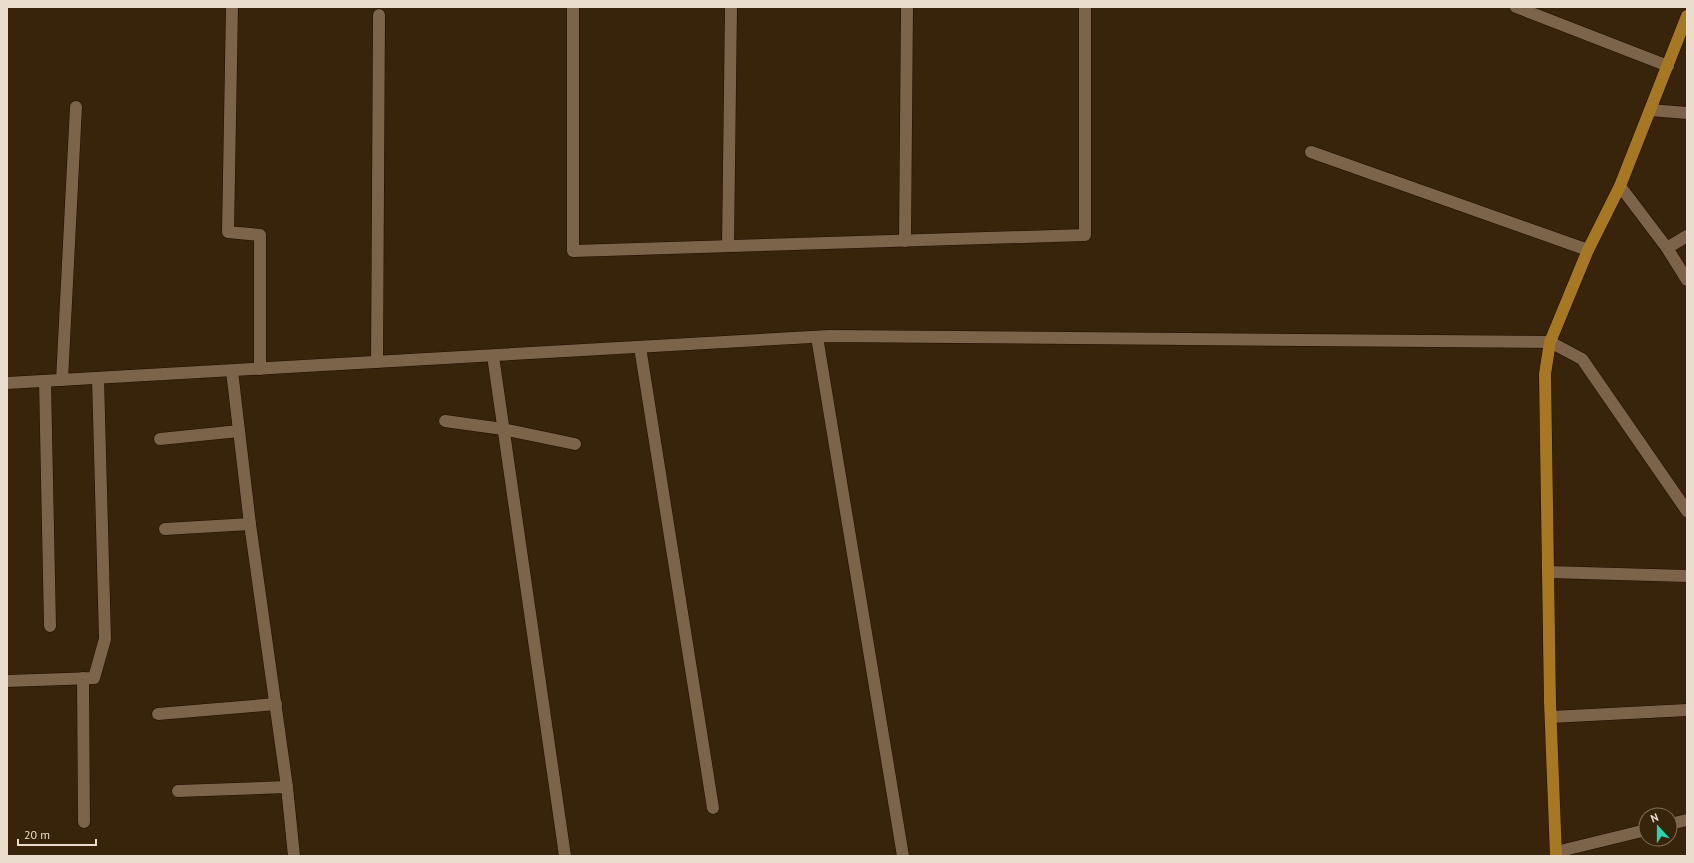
<svg xmlns="http://www.w3.org/2000/svg" width="1694" height="863" font-family="'PT Sans',sans-serif">
  <style>
    .lines { fill: none; stroke-linecap: round; stroke-linejoin: round }
    .minor-casing { stroke: #1f0c00; stroke-width: 13 }
    .major-casing { stroke: #1f0c00; stroke-width: 13 }
    .minor { stroke: #7c644a; stroke-width: 12 }
    .major { stroke: #a57821; stroke-width: 12 }
  </style>
  <rect width="100%" height="100%" fill="#38240b"/>
  <g class="lines">
    <defs>
      <g id="minor">
        <path d="M232 7 228 232 260 235V369"/>
        <path d="M573 7V251L1085 235V7"/>
        <path d="M1516 7 1668 66"/>
        <path d="M1650 110 1687 113"/>
        <path d="M1311 152 1588 250"/>
        <path d="M1620 186 1667 248 1687 280"/>
        <path d="M905 241 907 7"/>
        <path d="M728 246 731 7"/>
        <path d="M1667 248 1687 236"/>
        <path d="M817 337 903 856"/>
        <path d="M640 347 713 808"/>
        <path d="M493 356 565 856"/>
        <path d="M377 362 379 15"/>
        <path d="M232 371 250 524 287 787 294 856"/>
        <path d="M62 380 76 107"/>
        <path d="M45 381 50 626"/>
        <path d="M7 383 829 336 1550 342 1582 359 1687 511"/>
        <path d="M445 421 503 429 575 444"/>
        <path d="M160 439 239 431"/>
        <path d="M165 529 250 524"/>
        <path d="M1548 572 1687 576"/>
        <path d="M83 678 84 822"/>
        <path d="M7 681 94 678 105 639 98 378"/>
        <path d="M158 714 276 704"/>
        <path d="M1551 717 1687 710"/>
        <path d="M178 791 287 787"/>
        <path d="M1670 824 1687 820"/>
        <path d="M1556 852 1646 830"/>
      </g>
      <path id="major" d="M1556 856 1550 702 1545 374 1550 342 1588 250 1620 186 1687 16"/>
    </defs>
    <use href="#minor" class="minor-casing"/>
    <use href="#major" class="major-casing"/>
    <use href="#minor" class="minor"/>
    <use href="#major" class="major"/>
  </g>
  <rect width="1694" height="863" fill="none" stroke="#eaddce" stroke-width="16"/>
  <g transform="translate(1658 827) rotate(339)"><circle r="19" fill="#38240b" stroke="#7f6e59"/>
  <path d="M0-3L7 15L0 10L-7 15Z" fill="#29d5ad"/>
  <text y="-6" font-size="11" font-weight="bold" text-anchor="middle" fill="#eaddce">N</text>
  </g>
  <path d="M18 839v6h78v-6" fill="none" stroke="#eaddce" stroke-width="2"/>
  <text x="24" y="839" font-size="12" fill="#eaddce" stroke="#38240b" stroke-width="3" paint-order="stroke">20 m</text>
</svg>
